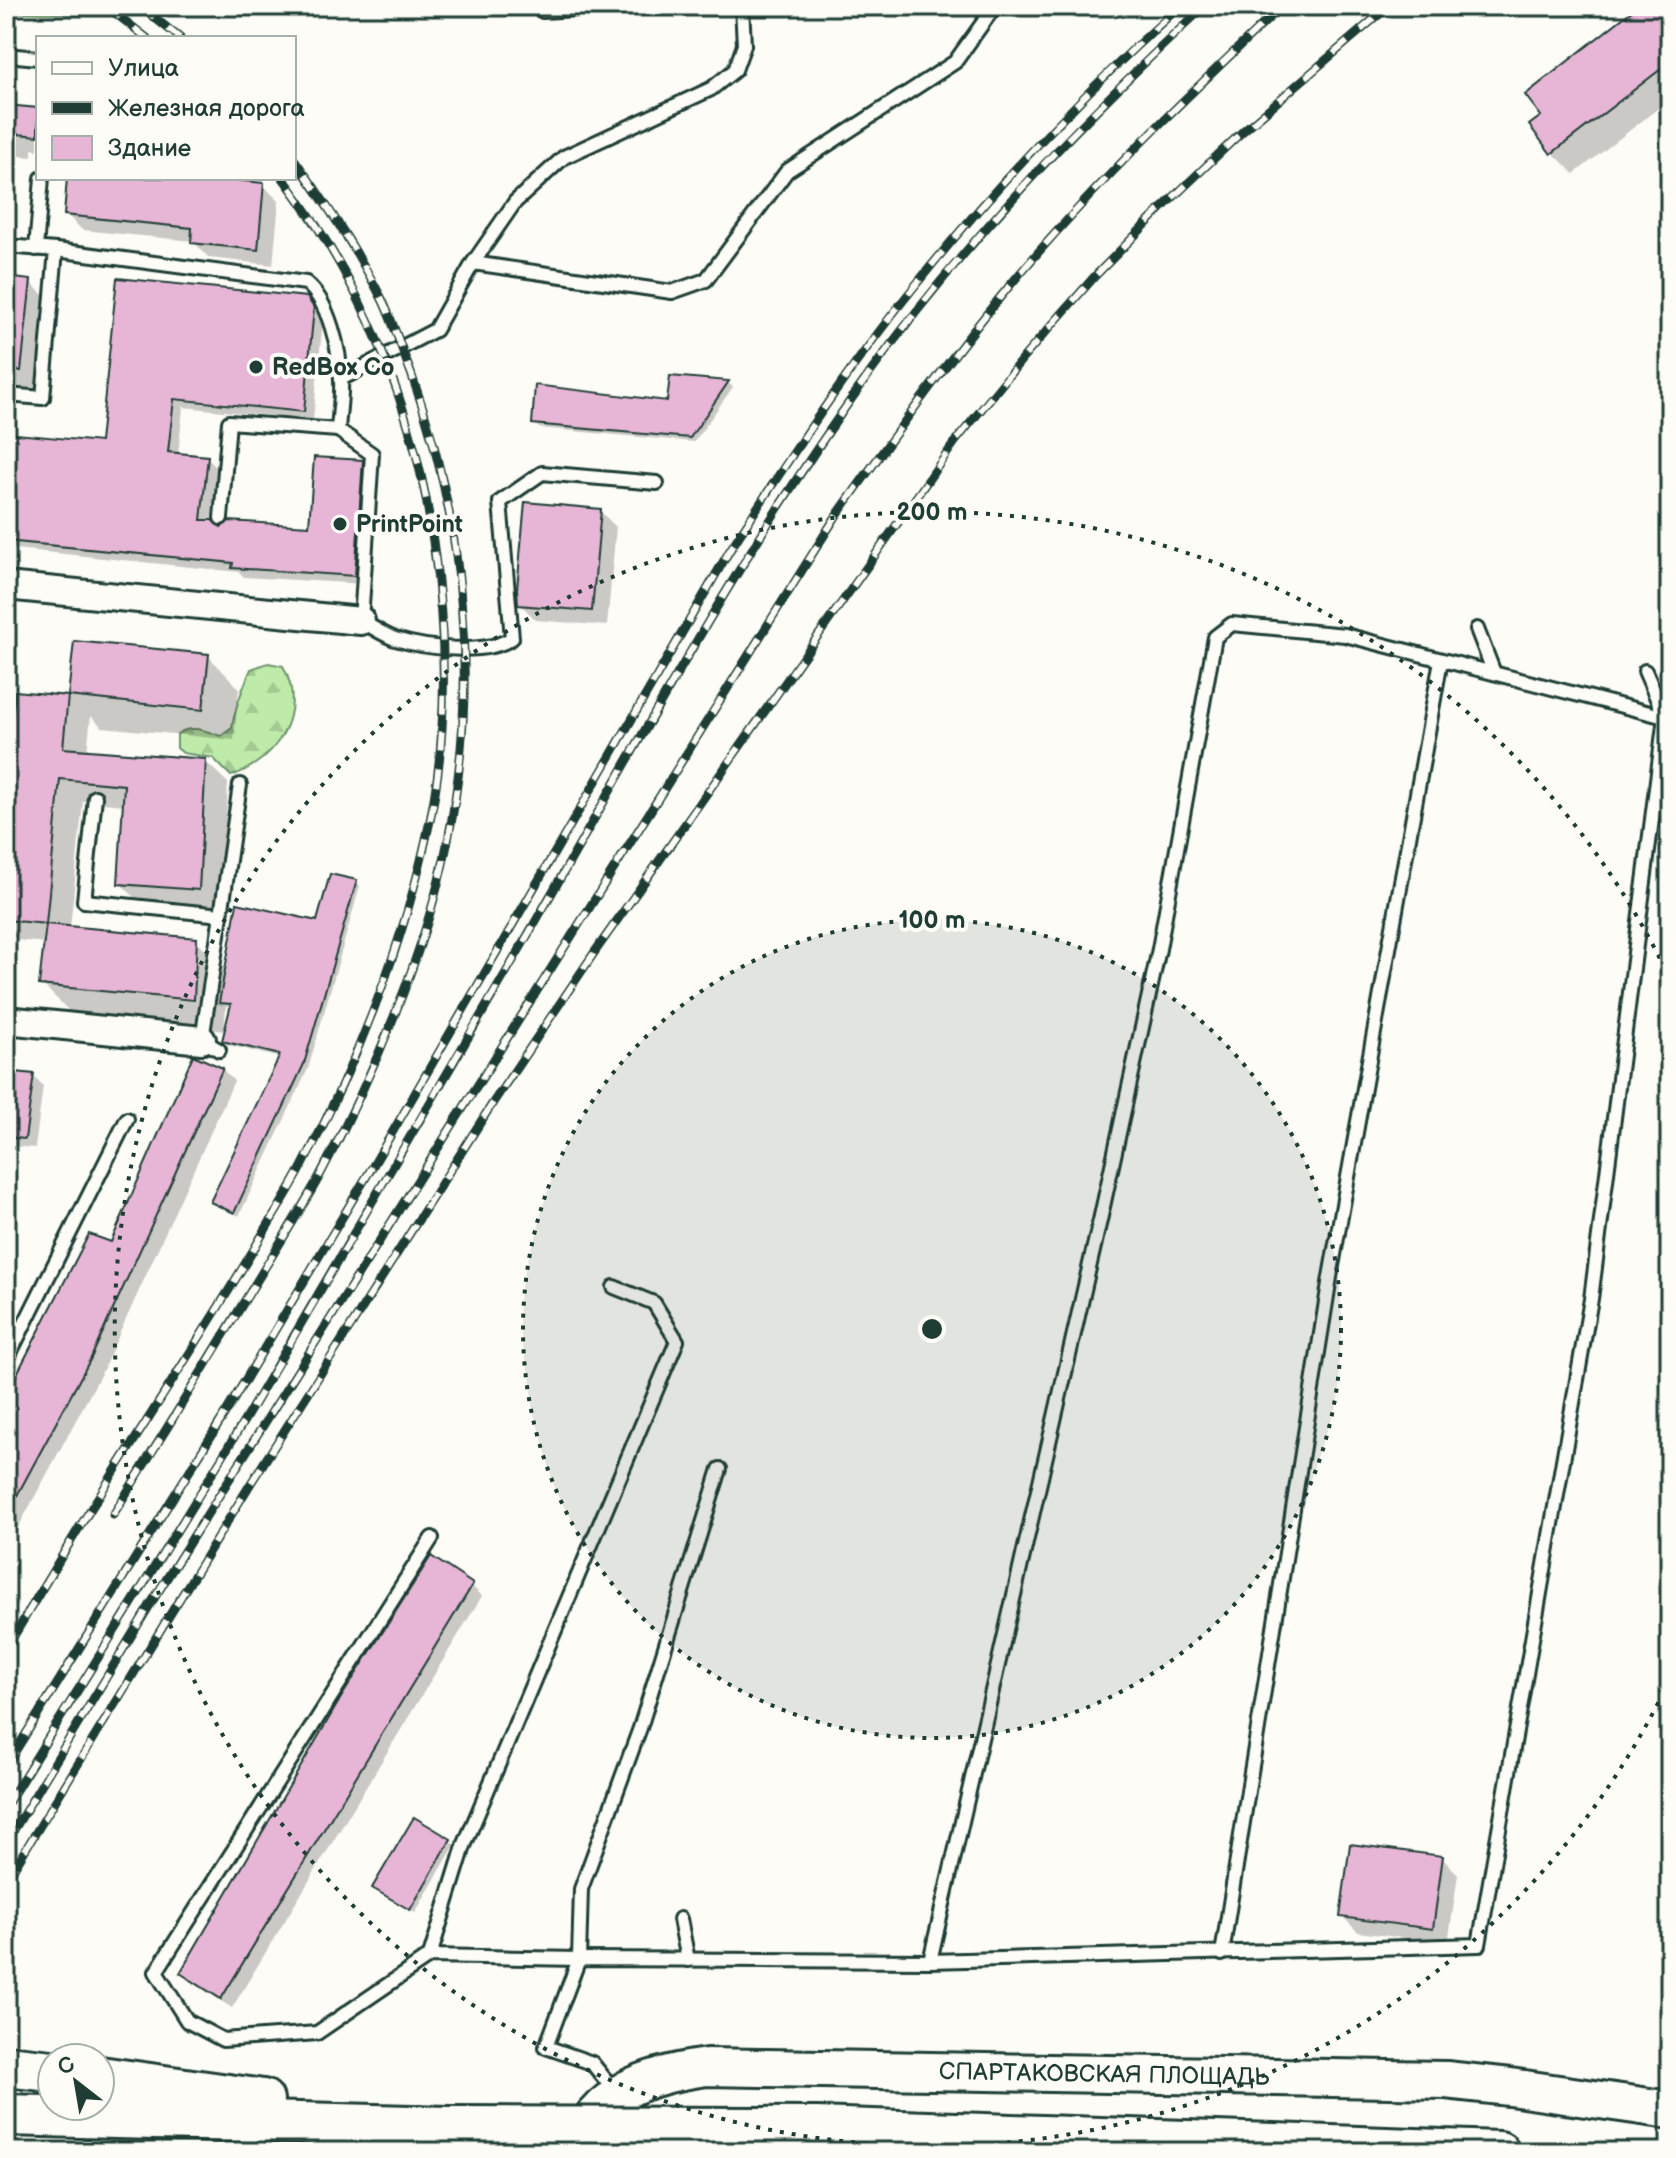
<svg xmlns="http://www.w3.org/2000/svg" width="1676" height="2158" font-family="'Balsamiq Sans',sans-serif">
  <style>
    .forest { fill: url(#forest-firs); stroke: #6e946e; stroke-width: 2 }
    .shadow { fill: #0003; fill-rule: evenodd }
    .building { fill: #e7b6d6; stroke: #1f3d34; stroke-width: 2 }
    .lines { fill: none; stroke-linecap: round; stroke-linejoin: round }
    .lane-casing { stroke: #1f3d34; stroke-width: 18 }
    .street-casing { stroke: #1f3d34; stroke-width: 32 }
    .secondary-casing { stroke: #1f3d34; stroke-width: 42 }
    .primary-casing { stroke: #1f3d34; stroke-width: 46 }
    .lane { stroke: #fdfcf7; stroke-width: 12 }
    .street { stroke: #fdfcf7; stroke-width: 26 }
    .secondary { stroke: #fdfcf7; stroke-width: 36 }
    .primary { stroke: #fdfcf7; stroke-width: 40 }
    .rail-casing { stroke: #1f3d34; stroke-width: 9 }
    .rail { stroke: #fdfcf7; stroke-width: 6; stroke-dasharray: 18; stroke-linecap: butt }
    .primary-bridge-casing { stroke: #1f3d34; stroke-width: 46; stroke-linecap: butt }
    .primary-bridge { stroke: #fdfcf7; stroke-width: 40 }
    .ring { fill: none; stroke: #1f3d34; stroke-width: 4; stroke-dasharray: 4 8 }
    .poi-dot { fill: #1f3d34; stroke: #fdfcf7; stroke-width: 3 }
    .labels { text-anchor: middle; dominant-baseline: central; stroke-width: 8; stroke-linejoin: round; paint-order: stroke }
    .poi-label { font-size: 24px; font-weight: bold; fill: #1f3d34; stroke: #fdfcf7; text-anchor: start }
    .street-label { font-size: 24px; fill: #1f3d34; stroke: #fdfcf7 }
    .centre { fill: #1f3d34; stroke: #fdfcf7; stroke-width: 4 }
    .ring-label { font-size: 24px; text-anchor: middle; font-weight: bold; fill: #1f3d34; stroke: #fdfcf7; stroke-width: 8; stroke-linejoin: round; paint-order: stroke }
  </style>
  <defs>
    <pattern id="forest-firs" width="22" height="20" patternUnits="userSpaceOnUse" patternTransform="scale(2)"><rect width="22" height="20" fill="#beeba9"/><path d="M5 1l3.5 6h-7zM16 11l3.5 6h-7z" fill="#a3ca92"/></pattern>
  </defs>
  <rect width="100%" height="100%" fill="#fdfcf7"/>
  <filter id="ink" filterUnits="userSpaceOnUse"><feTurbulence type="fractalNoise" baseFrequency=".0125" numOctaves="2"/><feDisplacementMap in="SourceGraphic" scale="16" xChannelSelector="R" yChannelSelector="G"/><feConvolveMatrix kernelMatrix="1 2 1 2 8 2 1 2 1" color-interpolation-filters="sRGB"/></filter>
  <g filter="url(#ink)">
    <g class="forest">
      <path d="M6 6H65L78 14 6 12Z"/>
      <path d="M268 663 283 666C308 713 277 760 231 776L213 758 183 753 177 748V734C191 724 206 731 221 736L232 728C235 707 243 688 251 669Z"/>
    </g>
    <g class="shadow">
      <path d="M1642 6H1670V99L1574 174 1553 153 1532 126 1544 116Z"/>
      <path d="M6 91 16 101 15 107 38 110V150L32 149V157L11 155 6 206Z"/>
      <path d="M69 178H211L263 185 279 201 273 265 209 258 193 241 82 230 66 214Z"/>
      <path d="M6 279 30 282 46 298 35 398 6 395Z"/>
      <path d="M306 299 323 320 313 420 183 407 178 455 207 458 217 468 211 522 221 529 311 528 362 462 371 471 364 584 244 577 239 572 6 548V435L102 444Z"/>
      <path d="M672 379 728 383 733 387 694 442 539 428 534 423 669 403Z"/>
      <path d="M600 511 616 527 607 626 536 620 520 604Z"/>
      <path d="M76 643 208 656 239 688 234 740 102 727 91 716 87 752 205 761 228 783 221 912 143 906 120 883 124 805 83 801 70 928 196 940 227 971 318 924 356 882 360 886 308 1069 239 1216 213 1201 281 1058 228 1045 224 1040 226 1031 73 1015 42 984 46 943 17 940 6 930V797L10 759 6 758V688L16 698 17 693 70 699ZM226 1006 232 1007 226 1030H224Z"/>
      <path d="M222 1069 234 1081 103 1370 6 1550V1399L112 1244Z"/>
      <path d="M6 1073 33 1076 43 1086 35 1148 10 1146 6 1142Z"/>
      <path d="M471 1585 482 1596 232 2008 193 1983 183 1972Z"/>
      <path d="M414 1820 455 1845 415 1913 379 1892Z"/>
      <path d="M1442 1858 1458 1874 1448 1944 1358 1932 1342 1916Z"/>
    </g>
    <g class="building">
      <path d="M1638 6H1670V62L1551 154 1529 125 1541 116 1525 95Z"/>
      <path d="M6 105 38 108V136L6 133Z"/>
      <path d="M67 178H212L264 183 258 250 191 243 192 228 64 215Z"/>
      <path d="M6 277 31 280 21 371H6Z"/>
      <path d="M117 278 307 297 314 308 304 412 174 399 168 452 208 456 201 520H212L221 527 229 521 309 526 314 457 363 460 355 576 232 568 233 563 6 541V433L100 442Z"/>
      <path d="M670 376 729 381 690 438 532 424 535 385 667 401Z"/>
      <path d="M525 502 601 509 592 611 518 605 517 589Z"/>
      <path d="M74 641 209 654 203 710 68 696Z"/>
      <path d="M15 691 68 696 63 748 206 759 199 890 118 884 124 785 60 779 46 924 6 920V777Z"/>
      <path d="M330 874 357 880 304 1064 234 1213 210 1202 280 1055 222 1041 231 1004 219 1003 237 903 317 921Z"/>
      <path d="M46 924 197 938 194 1000 39 985Z"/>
      <path d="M193 1055 223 1068 91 1358 6 1516V1395L89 1234 111 1242Z"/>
      <path d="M6 1071 34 1074 25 1139 6 1137Z"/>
      <path d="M431 1556 473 1584 221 1999 180 1973 342 1696Z"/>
      <path d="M414 1817 451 1839 410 1910 372 1888Z"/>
      <path d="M1350 1844 1443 1856 1433 1929 1340 1917Z"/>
    </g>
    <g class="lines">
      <defs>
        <g id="lane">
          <path d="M542 6 543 11 627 6"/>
          <path d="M6 55 38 58"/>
          <path d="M6 246 56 250 43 398 6 395"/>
          <path d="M36 249 42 178"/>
          <path d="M56 250 306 283C329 301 340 351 341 380 342 396 339 413 338 430L372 454 361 621C372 627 384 635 395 639 425 648 485 656 512 638L500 502 542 473 657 483"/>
          <path d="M473 263 515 202 564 157 711 89 735 70 744 45 742 6"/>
          <path d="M341 379 435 330 473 263 672 292 706 280 787 171 955 62 995 6"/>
          <path d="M221 518 229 422 338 430"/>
          <path d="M1477 629 1494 673"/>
          <path d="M1645 671 1665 717"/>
          <path d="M95 797 84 901 221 915 202 1040 219 1050"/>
          <path d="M221 915 240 785"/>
          <path d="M6 1361 127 1119"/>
          <path d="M432 1538 156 1972 187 2021 223 2040 317 2033 430 1956 579 1959 581 1889 640 1728 720 1469"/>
          <path d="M680 1919 688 1960"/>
          <path d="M1222 1954 1330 1277 1441 660"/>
          <path d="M430 1956 464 1846 677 1341 654 1303 614 1287"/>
          <path d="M617 2094 592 2063 546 2047 579 1959 930 1961 1479 1945 1591 1299 1665 717 1345 635 1232 624 1215 637 1159 949 1101 1216 930 1961"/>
        </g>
        <g id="street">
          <path d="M6 586 361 621"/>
          <path d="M6 1020 202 1040"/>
        </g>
        <g id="secondary">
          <path id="s1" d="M572 2152C597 2091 647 2075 707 2067L1446 2080 1510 2087 1670 2110"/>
        </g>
        <g id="primary">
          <path d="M6 2066 52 2071"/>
          <path d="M100 2077 263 2100"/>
          <path d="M6 2115 449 2127"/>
          <path d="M816 2128 1499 2152"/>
        </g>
      </defs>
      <use href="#lane" class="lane-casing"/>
      <use href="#street" class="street-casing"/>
      <use href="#secondary" class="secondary-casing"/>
      <use href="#primary" class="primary-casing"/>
      <use href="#lane" class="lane"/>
      <use href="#street" class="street"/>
      <use href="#secondary" class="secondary"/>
      <use href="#primary" class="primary"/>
      <defs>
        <g id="rail">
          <path d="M106 6 147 38"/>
          <path d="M140 6 180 38"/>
          <path d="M113 1515C163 1435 212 1355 261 1274 280 1243 300 1211 318 1179 372 1078 426 953 448 840 479 684 465 522 411 373 401 348 393 321 381 297 356 249 326 203 294 159"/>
          <path d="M6 1649C37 1598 67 1546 99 1496 151 1414 204 1332 254 1249 270 1221 288 1194 303 1165 356 1063 401 951 426 839 449 742 447 639 433 541 415 410 363 283 283 178"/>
          <path d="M6 1766 228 1409 374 1164 730 550C788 460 847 370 914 287 994 187 1084 92 1180 6"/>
          <path d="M6 1806C86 1676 168 1547 247 1416 336 1266 422 1114 511 964 626 767 733 562 867 377 965 241 1082 119 1205 6"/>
          <path d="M6 1843 150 1605 835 518C901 426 967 333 1042 248 1117 163 1200 84 1282 6"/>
          <path d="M6 1881 251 1483 494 1101 594 953 955 442 1023 358 1095 276 1163 207 1243 131 1389 6"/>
        </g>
      </defs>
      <use href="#rail" class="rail-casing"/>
      <use href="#rail" class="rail"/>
      <defs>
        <path id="primary-bridge" d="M449 2127 816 2128"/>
      </defs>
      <use href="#primary-bridge" class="primary-bridge-casing"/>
      <use href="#primary-bridge" class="primary-bridge"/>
    </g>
  </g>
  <circle cx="932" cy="1329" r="409" fill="#1f3d34" fill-opacity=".12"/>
  <g class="ring">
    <circle cx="932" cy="1329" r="409"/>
    <path d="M1669 1681A817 817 0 1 1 1669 977"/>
  </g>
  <g class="poi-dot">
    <circle cx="256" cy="367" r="8"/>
    <circle cx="340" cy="524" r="8"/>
  </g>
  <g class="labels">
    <g class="poi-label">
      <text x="272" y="367">RedBox Co</text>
      <text x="356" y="524">PrintPoint</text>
    </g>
    <g class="street-label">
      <text stroke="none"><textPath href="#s1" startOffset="566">СПАРТАКОВСКАЯ ПЛОЩАДЬ</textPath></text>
    </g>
  </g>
  <circle cx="932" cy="1329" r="12" class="centre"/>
  <g class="ring-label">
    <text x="932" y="520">200 m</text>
    <text x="932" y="928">100 m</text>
  </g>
  <rect width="1676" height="2158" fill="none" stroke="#fdfcf7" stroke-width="32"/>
  <rect x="16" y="16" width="1644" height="2126" fill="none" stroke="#1f3d34" stroke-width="3" filter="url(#ink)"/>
  <rect x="36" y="36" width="260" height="144" fill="#fdfcf7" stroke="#a4b0a9" stroke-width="2"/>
  <rect x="52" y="62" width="40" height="12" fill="#fdfcf7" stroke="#a4b0a9" stroke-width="2"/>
  <text x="108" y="76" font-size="24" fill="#1f3d34">Улица</text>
  <rect x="52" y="102" width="40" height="12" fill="#1f3d34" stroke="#a4b0a9" stroke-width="2"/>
  <text x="108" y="116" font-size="24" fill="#1f3d34">Железная дорога</text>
  <rect x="52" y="136" width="40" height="24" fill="#e7b6d6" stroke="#a4b0a9" stroke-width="2"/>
  <text x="108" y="156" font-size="24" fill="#1f3d34">Здание</text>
  <g transform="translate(76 2082) rotate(329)"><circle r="38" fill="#fdfcf7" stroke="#a4b0a9" stroke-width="2"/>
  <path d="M0-6L14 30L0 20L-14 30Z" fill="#1f3d34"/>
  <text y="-12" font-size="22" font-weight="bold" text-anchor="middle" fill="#1f3d34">С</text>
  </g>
</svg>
